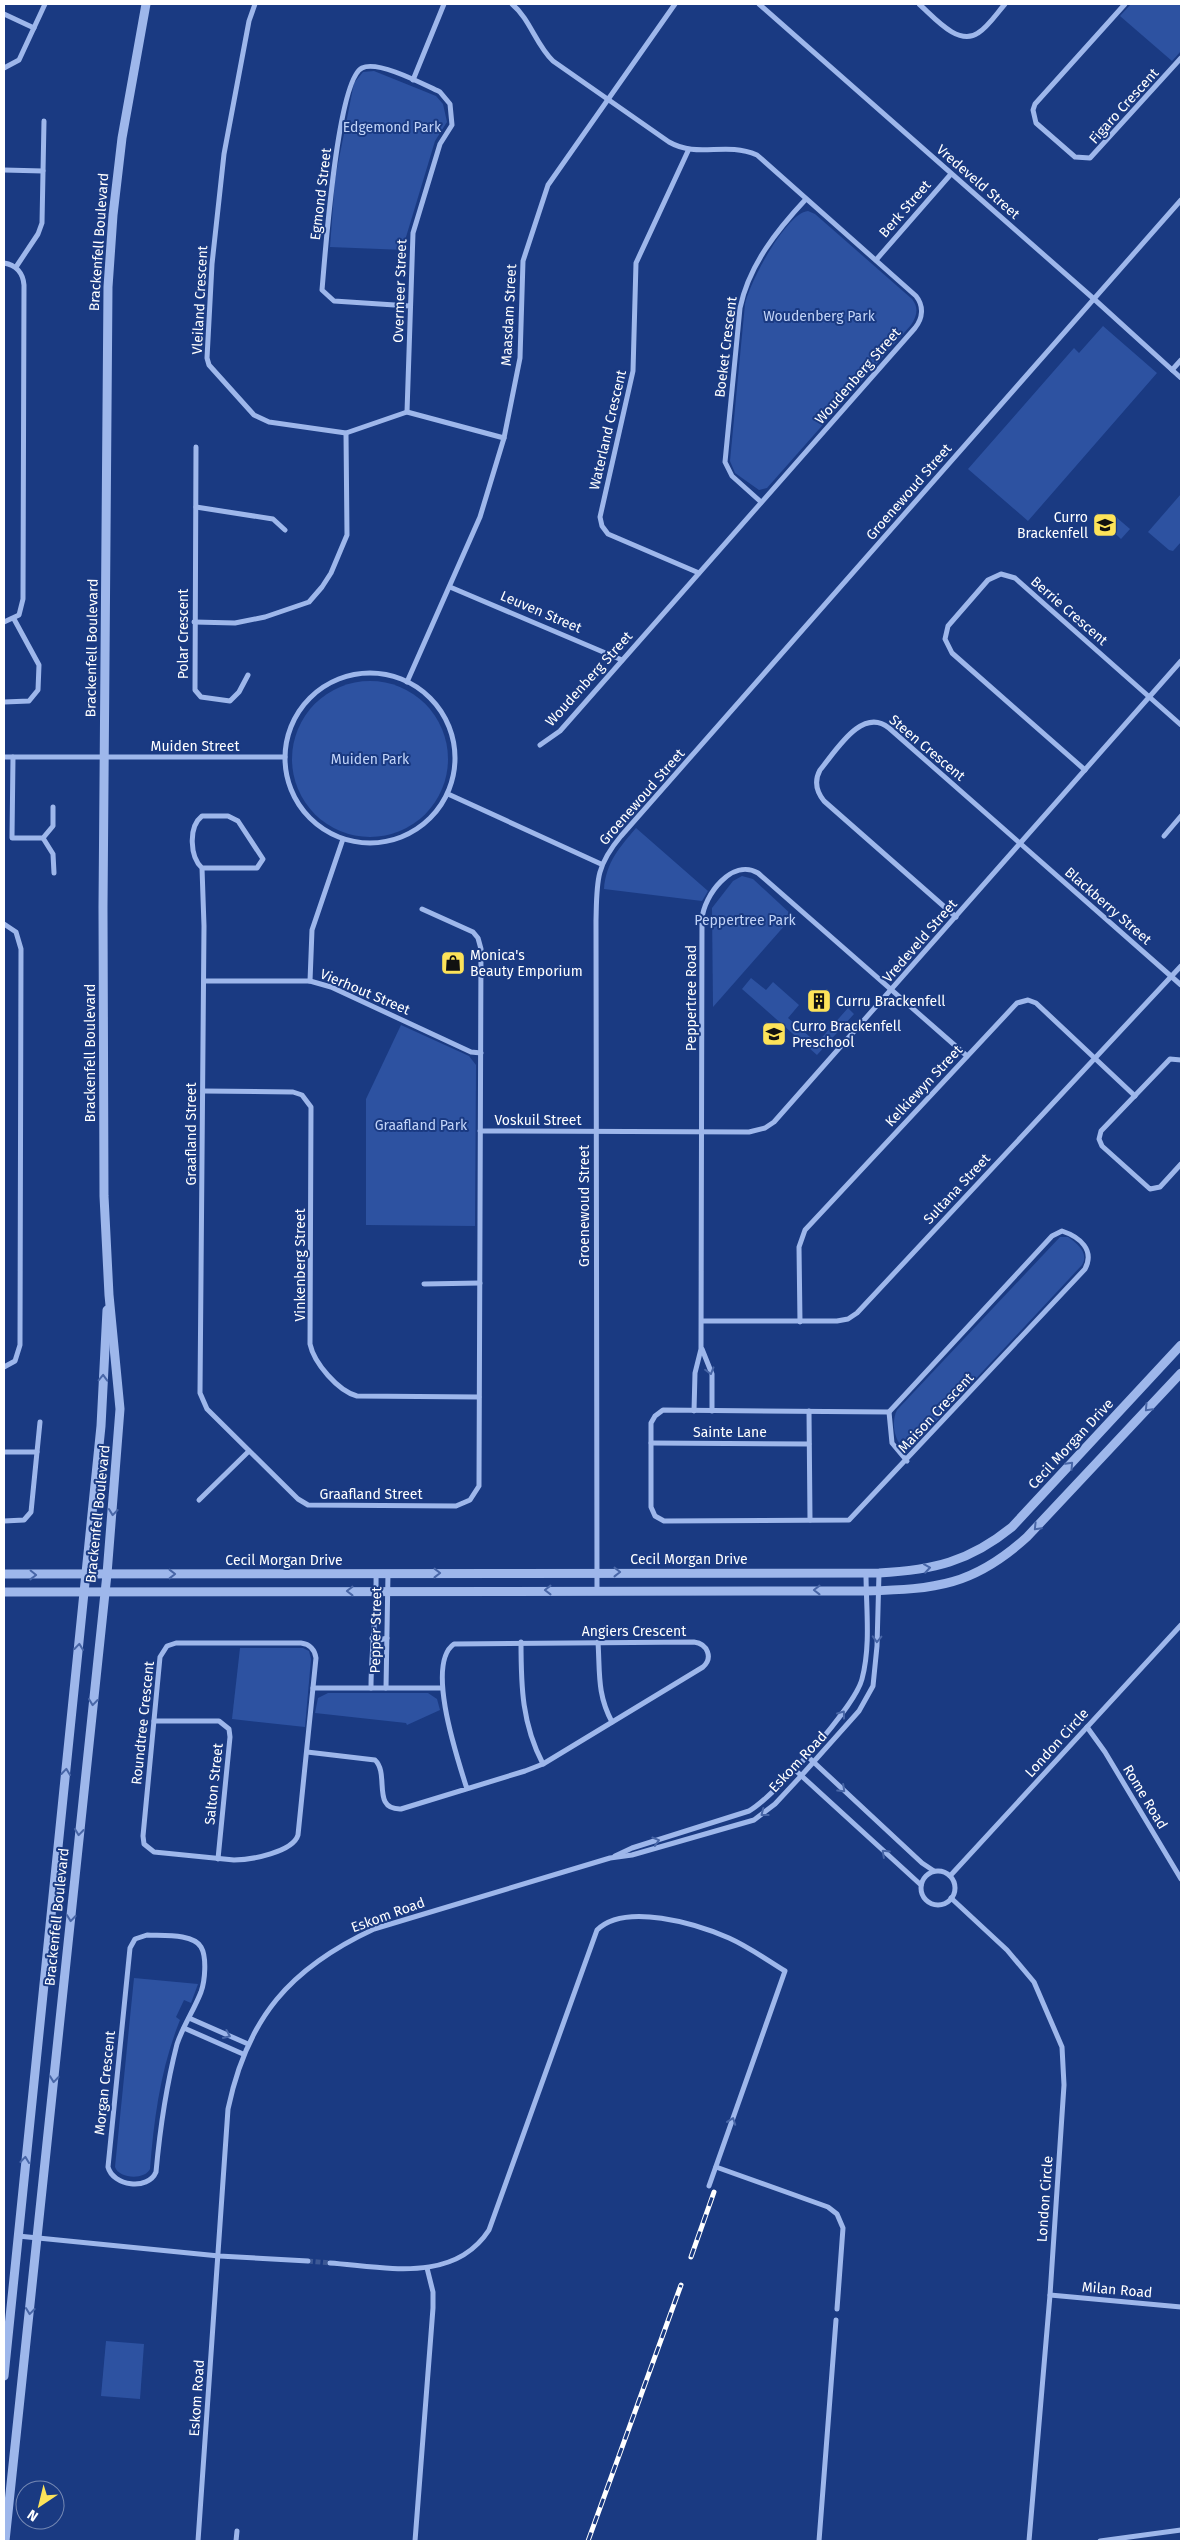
<svg xmlns="http://www.w3.org/2000/svg" width="1185" height="2545" font-family="'Fira Sans',sans-serif">
  <style>
    .green { fill: #2d52a1 }
    .lines { fill: none; stroke-linecap: round; stroke-linejoin: round }
    .minor-tunnel { stroke: #3c5895; stroke-width: 5; stroke-dasharray: 5 2.5; stroke-linecap: butt }
    .minor { stroke: #9eb7eb; stroke-width: 5 }
    .tertiary { stroke: #9eb7eb; stroke-width: 9 }
    .rail-casing { stroke: #fff; stroke-width: 5 }
    .rail { stroke: #1a3a82; stroke-width: 3; stroke-dasharray: 9; stroke-linecap: butt }
    .oneway { stroke: #4866a7 }
    .labels { text-anchor: middle; dominant-baseline: central; stroke-width: 4; stroke-linejoin: round; paint-order: stroke }
    .street-label { font-size: 14px; fill: #fff; stroke: #1a3a82 }
    .park-label { font-size: 14px; fill: #c2d4f8; stroke: #1a3a82 }
    .poi-label { font-size: 14px; fill: #fff; stroke: #1a3a82; text-anchor: start }
  </style>
  <rect width="100%" height="100%" fill="#1a3a82"/>
  <g class="green">
    <path d="M1131 4H1181V51L1172 61 1120 16Z"/>
    <path d="M374 71 436 96 443 104 447 122 435 141 406 237 405 250 330 247 335 179 354 83 363 72Z"/>
    <path d="M808 211 815 214 912 299C919 308 917 316 911 325L767 488 759 490 735 473 730 461 745 304C749 283 786 213 808 211Z"/>
    <path d="M1103 326 1157 373 1028 521 968 469 1074 348 1079 353Z"/>
    <path d="M1181 494V542L1173 551 1169 550 1148 532Z"/>
    <path d="M1116 517 1130 529 1121 539 1107 526Z"/>
    <circle cx="370" cy="759" r="78"/>
    <path d="M636 828 708 891 702 901 604 889C606 862 620 847 636 828Z"/>
    <path d="M742 876 753 879 793 916 713 1007 712 908 733 881Z"/>
    <path d="M751 978 766 990 773 982 799 1005 788 1018 817 1043 848 1008 854 1014 817 1055 742 989Z"/>
    <path d="M401 1025 469 1056 476 1065 475 1226 366 1225V1099Z"/>
    <path d="M1060 1237H1068C1078 1244 1089 1253 1082 1265L913 1446 903 1448C894 1439 891 1422 897 1410Z"/>
    <path d="M240 1648H303L309 1651 311 1659 305 1727 232 1719Z"/>
    <path d="M328 1693H428L437 1699 440 1710 407 1725 406 1723 315 1713 318 1698Z"/>
    <path d="M134 1978 198 1984 191 2003 184 2000 176 2017 180 2020C161 2067 154 2117 150 2169 145 2180 119 2179 115 2167Z"/>
    <path d="M106 2341 144 2344 140 2399 101 2396Z"/>
  </g>
  <g class="lines">
    <path class="minor-tunnel" d="M308 2261 330 2263"/>
    <g class="minor">
      <path d="M255 4 249 21 224 154 212 264 207 358 209 365 254 415 269 422 346 433 407 412 504 438"/>
      <path d="M512 4C530 19 536 45 553 61L669 142C699 159 724 141 757 155L916 296C924 306 923 318 915 328L560 731 540 745"/>
      <path d="M759 4 1094 299 1181 378"/>
      <path d="M919 4C933 16 958 47 978 33 988 27 997 13 1005 4"/>
      <path d="M1125 4 1035 104 1033 110 1036 123 1075 157 1090 158 1181 58"/>
      <path d="M4 14 34 28"/>
      <path d="M4 68 19 60 45 4"/>
      <path d="M413 80 444 4"/>
      <path d="M688 151 636 263 633 371 600 517 602 526 608 534 699 573"/>
      <path d="M4 170 43 171"/>
      <path d="M876 260 951 174"/>
      <path d="M4 263C16 265 23 273 24 285L23 599 19 615 4 622"/>
      <path d="M16 267 38 234 42 223 44 121"/>
      <path d="M1172 370 1181 360"/>
      <path d="M407 412 413 233 440 144 452 125 450 104 440 92C423 84 378 60 362 68 337 80 325 257 322 290L334 301 410 306"/>
      <path d="M196 447 195 690 201 697 230 701 239 692 248 675"/>
      <path d="M761 502 732 476 725 462 740 308C749 265 777 230 806 199"/>
      <path d="M196 507 273 519 285 530"/>
      <path d="M450 587 622 660"/>
      <path d="M194 622 235 623 265 617 309 602 322 587 331 573 347 535 346 433"/>
      <circle cx="370" cy="758" r="85"/>
      <path d="M407 682 480 517 504 438 520 358 523 261 548 185 675 4"/>
      <path d="M4 702 29 701 38 690 39 665 14 619"/>
      <path d="M4 757H285"/>
      <path d="M13 757 12 838H43L53 826V807"/>
      <path d="M1085 770 952 653 945 639 948 626 988 580 1001 574 1015 578 1181 725"/>
      <path d="M448 794 601 864"/>
      <path d="M1164 836 1181 816"/>
      <path d="M43 838 53 854 54 873"/>
      <path d="M202 868C190 857 188 827 202 816H228L238 821 263 859 257 868H202L204 926 200 1393 207 1409 298 1499 308 1505 456 1506 470 1500 479 1486 481 949 478 938 473 932 422 909"/>
      <path d="M956 917 824 801C816 791 814 781 820 770 836 751 862 706 889 728L1181 985"/>
      <path d="M4 924 16 932 21 949 20 1345 15 1361 4 1367"/>
      <path d="M204 981H310L331 987 471 1052 481 1053"/>
      <path d="M310 981 312 930 343 839"/>
      <path d="M1181 1060 1170 1059 1101 1131 1099 1139 1102 1146 1150 1189 1160 1187 1181 1164"/>
      <path d="M203 1091 293 1092 302 1095 311 1107 310 1344C314 1363 338 1391 357 1396L479 1397"/>
      <path d="M480 1131 749 1132 765 1128 774 1122 1181 661"/>
      <path d="M1062 1231C1080 1237 1095 1250 1085 1269L849 1520 664 1521 655 1516 651 1507V1423L655 1416 663 1410 889 1412 1052 1236Z"/>
      <path d="M424 1284 480 1283"/>
      <path d="M702 1321H837L848 1319 857 1313 1181 966"/>
      <path d="M800 1322 799 1247 805 1230 1017 1003 1028 1000 1036 1003 1135 1096"/>
      <path d="M702 1349 712 1374V1411"/>
      <path d="M694 1411 695 1373 701 1349 702 919C704 895 732 858 758 873L967 1056"/>
      <path d="M809 1411 810 1520"/>
      <path d="M889 1412 892 1443 907 1461"/>
      <path d="M651 1443 809 1444"/>
      <path d="M4 1452H37L31 1512 24 1520 4 1521"/>
      <path d="M37 1452 40 1422"/>
      <path d="M199 1500 249 1451"/>
      <path d="M597 1590 596 921C597 882 595 867 621 836L1181 200"/>
      <path d="M372 1638 380 1640 387 1638"/>
      <path d="M521 1642C521 1687 522 1724 543 1764"/>
      <path d="M598 1642C600 1673 597 1694 612 1722"/>
      <path d="M176 1643H301C310 1644 315 1650 316 1658L298 1835C293 1852 251 1860 234 1860L154 1852 144 1844 143 1836 160 1657 167 1646Z"/>
      <path d="M313 1688H442"/>
      <path d="M371 1688C371 1649 377 1612 376 1574"/>
      <path d="M386 1688 388 1573"/>
      <path d="M154 1721H219L229 1729 230 1737 218 1859"/>
      <path d="M1087 1727 1105 1752 1181 1879"/>
      <path d="M307 1752 375 1760C390 1774 371 1810 401 1809L525 1771 543 1764 703 1667C713 1658 708 1644 694 1642L454 1644C425 1664 458 1760 467 1789"/>
      <path d="M806 1755 922 1863 934 1871"/>
      <path d="M794 1769 921 1885"/>
      <path d="M615 1856 632 1848 749 1811C774 1797 855 1707 862 1679 871 1645 866 1608 866 1573"/>
      <circle cx="938" cy="1888" r="17"/>
      <path d="M950 1876 1181 1625"/>
      <path d="M951 1898 1007 1950 1034 1982 1062 2047 1064 2085 1050 2295 1029 2541"/>
      <path d="M147 1935C161 1936 193 1933 201 1947 207 1957 205 1981 201 1992 194 2010 183 2026 177 2044 166 2087 160 2128 156 2172 148 2191 113 2186 108 2167L130 1948 135 1939Z"/>
      <path d="M189 2018 248 2044"/>
      <path d="M184 2028 243 2054"/>
      <path d="M716 2167 828 2207 837 2214 843 2228 837 2309"/>
      <path d="M18 2236 219 2256 308 2261"/>
      <path d="M330 2263C385 2267 454 2284 489 2230L597 1930C625 1902 697 1924 729 1938 749 1947 767 1960 785 1971L709 2186"/>
      <path d="M1050 2295 1181 2307"/>
      <path d="M198 2541 228 2109C247 2018 290 1968 374 1929L610 1858 632 1855 754 1820 775 1804 801 1776 859 1711 873 1686 877 1646 879 1573"/>
      <path d="M236 2541 237 2531"/>
      <path d="M415 2541 433 2308V2292L427 2268"/>
      <path d="M819 2541 836 2320"/>
      <path d="M1100 2541 1181 2530"/>
    </g>
    <g class="tertiary">
      <path d="M4 1574 879 1573C933 1570 969 1562 1012 1527L1181 1345"/>
      <path d="M4 1592 866 1591C936 1589 973 1586 1027 1537L1181 1373"/>
      <path d="M4 2376 101 1426 107 1310"/>
      <path d="M5 2541 107 1574 120 1409 109 1295 104 1196 103 907 108 287 113 215 122 138 146 4"/>
    </g>
    <defs>
      <g id="rail">
        <path d="M691 2257 714 2192"/>
        <path d="M588 2541 681 2285"/>
      </g>
    </defs>
    <use href="#rail" class="rail-casing"/>
    <use href="#rail" class="rail"/>
  </g>
  <defs><path id="oneway-chevron" d="M-2-3.5L2.5 0L-2 3.5" fill="none" stroke-width="1.6" stroke-linecap="round" stroke-linejoin="round" transform="scale(1.25)"/></defs>
  <g class="oneway">
    <use href="#oneway-chevron" transform="translate(710 1371) rotate(74)"/>
    <use href="#oneway-chevron" transform="translate(103 1378) rotate(-88)"/>
    <use href="#oneway-chevron" transform="translate(1148 1408) rotate(133)"/>
    <use href="#oneway-chevron" transform="translate(1070 1465) rotate(-47)"/>
    <use href="#oneway-chevron" transform="translate(113 1512) rotate(96)"/>
    <use href="#oneway-chevron" transform="translate(1037 1527) rotate(134)"/>
    <use href="#oneway-chevron" transform="translate(927 1568) rotate(-9)"/>
    <use href="#oneway-chevron" transform="translate(617 1572)"/>
    <use href="#oneway-chevron" transform="translate(437 1573)"/>
    <use href="#oneway-chevron" transform="translate(172 1574)"/>
    <use href="#oneway-chevron" transform="translate(33 1575) rotate(1)"/>
    <use href="#oneway-chevron" transform="translate(548 1590) rotate(-180)"/>
    <use href="#oneway-chevron" transform="translate(817 1590) rotate(-180)"/>
    <use href="#oneway-chevron" transform="translate(350 1591) rotate(180)"/>
    <use href="#oneway-chevron" transform="translate(877 1639) rotate(92)"/>
    <use href="#oneway-chevron" transform="translate(79 1647) rotate(-84)"/>
    <use href="#oneway-chevron" transform="translate(93 1702) rotate(96)"/>
    <use href="#oneway-chevron" transform="translate(842 1714) rotate(-54)"/>
    <use href="#oneway-chevron" transform="translate(66 1772) rotate(-84)"/>
    <use href="#oneway-chevron" transform="translate(842 1789) rotate(43)"/>
    <use href="#oneway-chevron" transform="translate(764 1813) rotate(142)"/>
    <use href="#oneway-chevron" transform="translate(79 1832) rotate(96)"/>
    <use href="#oneway-chevron" transform="translate(656 1841) rotate(-17)"/>
    <use href="#oneway-chevron" transform="translate(885 1853) rotate(-137)"/>
    <use href="#oneway-chevron" transform="translate(71 1918) rotate(96)"/>
    <use href="#oneway-chevron" transform="translate(227 2035) rotate(24)"/>
    <use href="#oneway-chevron" transform="translate(54 2079) rotate(96)"/>
    <use href="#oneway-chevron" transform="translate(732 2121) rotate(-70)"/>
    <use href="#oneway-chevron" transform="translate(25 2160) rotate(-84)"/>
    <use href="#oneway-chevron" transform="translate(30 2311) rotate(96)"/>
  </g>
  <defs>
    <symbol id="school-square" viewBox="-11 -11 22 22"><rect x="-9" y="-9" width="18" height="18" rx="4" fill="#fde359" stroke="#1a3a82"/><path d="M0-5L7-2L0 1L-7-2ZM-4 1L0 2.5L4 1V4Q0 6-4 4Z" fill="#111"/></symbol>
    <symbol id="shop-square" viewBox="-11 -11 22 22"><rect x="-9" y="-9" width="18" height="18" rx="4" fill="#fde359" stroke="#1a3a82"/><path d="M-5-2.5h2.3a2.7 3.5 0 0 1 5.4 0H5L5.5 6h-11ZM-1.5-2.5h3a1.5 2.3 0 0 0-3 0Z" fill="#111"/></symbol>
    <symbol id="building-square" viewBox="-11 -11 22 22"><rect x="-9" y="-9" width="18" height="18" rx="4" fill="#fde359" stroke="#1a3a82"/><path d="M-4-6H4V6H1V3H-1V6H-4ZM-2.5-4.3h1.7v1.8h-1.7ZM.8-4.3h1.7v1.8H.8ZM-2.5-1h1.7V.8h-1.7ZM.8-1h1.7V.8H.8Z" fill="#111"/></symbol>
  </defs>
  <g fill-rule="evenodd">
    <use href="#school-square" x="1091" y="511" width="28" height="28"/>
    <use href="#shop-square" x="439" y="949" width="28" height="28"/>
    <use href="#building-square" x="805" y="987" width="28" height="28"/>
    <use href="#school-square" x="760" y="1020" width="28" height="28"/>
  </g>
  <g class="labels">
    <g class="street-label">
      <text transform="translate(1124 106) rotate(-48)">Figaro Crescent</text>
      <text transform="translate(978 182) rotate(41)">Vredeveld Street</text>
      <text transform="translate(321 194) rotate(-83)">Egmond Street</text>
      <text transform="translate(905 209) rotate(-49)">Berk Street</text>
      <text transform="translate(99 242) rotate(-86)">Brackenfell Boulevard</text>
      <text transform="translate(400 291) rotate(-88)">Overmeer Street</text>
      <text transform="translate(200 300) rotate(-87)">Vleiland Crescent</text>
      <text transform="translate(509 315) rotate(-87)">Maasdam Street</text>
      <text transform="translate(726 347) rotate(-83)">Boeket Crescent</text>
      <text transform="translate(858 376) rotate(-49)">Woudenberg Street</text>
      <text transform="translate(608 430) rotate(-77)">Waterland Crescent</text>
      <text transform="translate(909 492) rotate(-49)">Groenewoud Street</text>
      <text transform="translate(1069 611) rotate(41)">Berrie Crescent</text>
      <text transform="translate(541 612) rotate(23)">Leuven Street</text>
      <text transform="translate(183 634) rotate(-90)">Polar Crescent</text>
      <text transform="translate(92 648) rotate(-89)">Brackenfell Boulevard</text>
      <text transform="translate(589 679) rotate(-48)">Woudenberg Street</text>
      <text x="195" y="746">Muiden Street</text>
      <text transform="translate(927 748) rotate(40)">Steen Crescent</text>
      <text transform="translate(642 797) rotate(-49)">Groenewoud Street</text>
      <text transform="translate(1108 906) rotate(41)">Blackberry Street</text>
      <text transform="translate(920 941) rotate(-49)">Vredeveld Street</text>
      <text transform="translate(365 992) rotate(23)">Vierhout Street</text>
      <text transform="translate(691 998) rotate(-90)">Peppertree Road</text>
      <text transform="translate(90 1053) rotate(-90)">Brackenfell Boulevard</text>
      <text transform="translate(924 1086) rotate(-47)">Kelkiewyn Street</text>
      <text x="538" y="1120">Voskuil Street</text>
      <text transform="translate(191 1134) rotate(-90)">Graafland Street</text>
      <text transform="translate(957 1189) rotate(-47)">Sultana Street</text>
      <text transform="translate(584 1206) rotate(-90)">Groenewoud Street</text>
      <text transform="translate(300 1265) rotate(-90)">Vinkenberg Street</text>
      <text transform="translate(936 1413) rotate(-47)">Maison Crescent</text>
      <text x="730" y="1432">Sainte Lane</text>
      <text transform="translate(1071 1444) rotate(-47)">Cecil Morgan Drive</text>
      <text x="371" y="1494">Graafland Street</text>
      <text transform="translate(98 1514) rotate(-84)">Brackenfell Boulevard</text>
      <text x="689" y="1559">Cecil Morgan Drive</text>
      <text x="284" y="1560">Cecil Morgan Drive</text>
      <text transform="translate(376 1630) rotate(-89)">Pepper Street</text>
      <text x="634" y="1631">Angiers Crescent</text>
      <text transform="translate(143 1723) rotate(-84)">Roundtree Crescent</text>
      <text transform="translate(1057 1743) rotate(-48)">London Circle</text>
      <text transform="translate(798 1762) rotate(-47)">Eskom Road</text>
      <text transform="translate(214 1784) rotate(-84)">Salton Street</text>
      <text transform="translate(1145 1797) rotate(59)">Rome Road</text>
      <text transform="translate(388 1915) rotate(-20)">Eskom Road</text>
      <text transform="translate(57 1917) rotate(-84)">Brackenfell Boulevard</text>
      <text transform="translate(105 2083) rotate(-84)">Morgan Crescent</text>
      <text transform="translate(1045 2199) rotate(-86)">London Circle</text>
      <text transform="translate(1117 2290) rotate(5)">Milan Road</text>
      <text transform="translate(197 2398) rotate(-86)">Eskom Road</text>
    </g>
    <g class="park-label">
      <text x="392" y="127">Edgemond Park</text>
      <text x="819" y="316">Woudenberg Park</text>
      <text x="370" y="759">Muiden Park</text>
      <text x="745" y="920">Peppertree Park</text>
      <text x="421" y="1125">Graafland Park</text>
    </g>
    <g class="poi-label">
      <text x="1088" y="517" text-anchor="end">Curro<tspan x="1088" dy="16">Brackenfell</tspan></text>
      <text x="470" y="955">Monica's<tspan x="470" dy="16">Beauty Emporium</tspan></text>
      <text x="836" y="1001">Curru Brackenfell</text>
      <text x="792" y="1026">Curro Brackenfell<tspan x="792" dy="16">Preschool</tspan></text>
    </g>
  </g>
  <rect width="1185" height="2545" fill="none" stroke="#ffffff" stroke-width="10"/>
  <g transform="translate(40 2505) rotate(215)"><circle r="24" fill="#1a3a82" stroke="#7689b4"/>
  <path d="M0-4L9 19L0 12L-9 19Z" fill="#fde359"/>
  <text y="-8" font-size="14" font-weight="bold" text-anchor="middle" fill="#ffffff">N</text>
  </g>
</svg>
